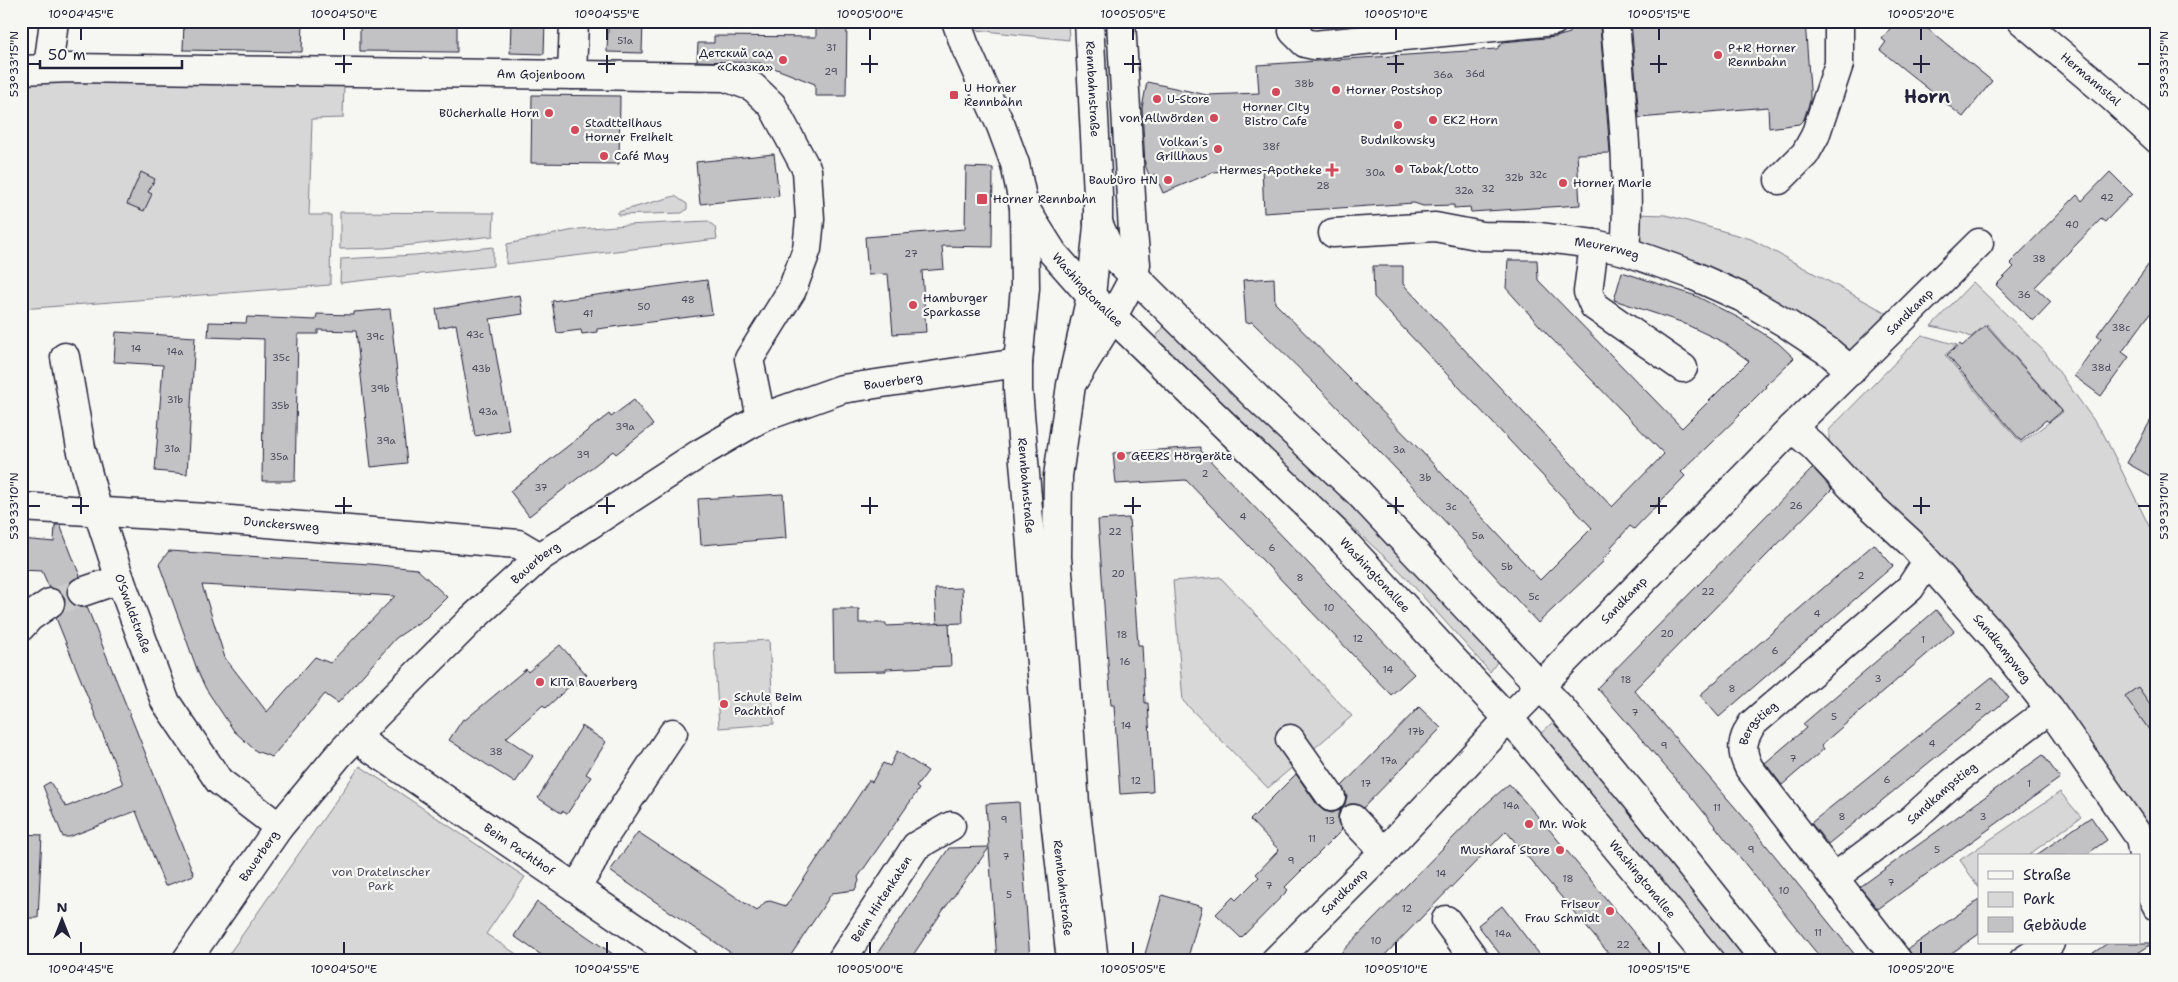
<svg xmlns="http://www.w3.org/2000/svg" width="2178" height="982" font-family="'Shantell Sans',sans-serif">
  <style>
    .green { fill: #d7d7d7; stroke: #7c7c89 }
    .building { fill: #c2c2c4; stroke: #22223b; fill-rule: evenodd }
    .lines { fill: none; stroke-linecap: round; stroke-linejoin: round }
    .minor-tunnel { stroke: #cccccd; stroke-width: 28; stroke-dasharray: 28 14; stroke-linecap: butt }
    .minor-casing { stroke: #22223b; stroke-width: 31 }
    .major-casing { stroke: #22223b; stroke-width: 31 }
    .minor { stroke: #f6f6f2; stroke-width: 28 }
    .major { stroke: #f6f6f2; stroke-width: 28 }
    .ticks { fill: none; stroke: #22223b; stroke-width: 2 }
    .poi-dot { fill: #d1495b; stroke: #f6f6f2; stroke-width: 2 }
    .labels { text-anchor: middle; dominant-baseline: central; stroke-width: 4.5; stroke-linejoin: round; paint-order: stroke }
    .number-label { font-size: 10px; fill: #4a4a5d }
    .poi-label { font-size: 12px; fill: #22223b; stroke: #f6f6f2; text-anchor: start }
    .street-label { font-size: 12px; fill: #22223b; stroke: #f6f6f2 }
    .park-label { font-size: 12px; fill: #4f4f62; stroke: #f6f6f2 }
    .district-label { font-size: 18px; font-weight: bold; fill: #22223b; stroke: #f6f6f2 }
    .neatline { fill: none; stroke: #22223b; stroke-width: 2 }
    .ticks-label { font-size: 12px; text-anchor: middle; fill: #22223b }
  </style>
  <rect width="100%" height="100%" fill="#f6f6f2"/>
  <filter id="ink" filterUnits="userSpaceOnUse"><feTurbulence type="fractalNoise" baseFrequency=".02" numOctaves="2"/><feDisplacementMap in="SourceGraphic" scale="10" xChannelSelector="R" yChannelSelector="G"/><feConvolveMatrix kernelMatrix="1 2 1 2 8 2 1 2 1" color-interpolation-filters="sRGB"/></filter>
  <g filter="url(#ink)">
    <g class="green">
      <path d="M973 21H1068L1069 40 976 30Z"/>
      <path d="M27 80 344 85 343 118 312 119 309 215H331L330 285 21 309V81Z"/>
      <path d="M675 196 687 204V209L682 213 618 215V212Z"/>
      <path d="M340 212 494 213 493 236 385 248 340 249Z"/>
      <path d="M1635 214 1666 215 1751 239 1894 317 1851 359C1831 342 1813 324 1791 310 1742 279 1690 258 1635 240Z"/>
      <path d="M708 221 715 227 717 239 506 264 507 244 579 229 627 225Z"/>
      <path d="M493 247V266L340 283 341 259 415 255Z"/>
      <path d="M1973 282 2044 351 2103 433 2157 542V846L2104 767 1829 448V430L1922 335 1957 345 1945 355 2021 443 2063 412 1987 324 1971 337 1962 333 1931 326Z"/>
      <path d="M1167 323 1328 479 1502 655 1490 672 1401 572 1350 525 1314 499 1154 339Z"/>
      <path d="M1220 577 1352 716 1268 788 1183 701 1173 581Z"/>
      <path d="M769 640 774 724 719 728 714 643Z"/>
      <path d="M1556 719 1754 961H1718L1534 740Z"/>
      <path d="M360 766 525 877 486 934 527 961H224Z"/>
      <path d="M2060 792 2081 817 2027 856H1979V888L1960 860Z"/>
    </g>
    <g class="building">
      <path d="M184 21H303L302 52 183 50Z"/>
      <path d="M360 21H457V52L360 51Z"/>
      <path d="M511 21H545L544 54 510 53Z"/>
      <path d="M611 21H643L642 53 607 52 608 27H611Z"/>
      <path d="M816 21H847L846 96H815V84L761 63 697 61 698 43H714V36L816 37Z"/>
      <path d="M1631 21H1805L1810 89V101L1804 119 1799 124 1769 128 1768 107 1639 118Z"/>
      <path d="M1896 21H1918L1992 81 1963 117 1880 50 1886 42 1882 39Z"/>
      <path d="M1600 26 1610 153 1577 154 1580 205 1471 212 1470 207 1454 208V205L1423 206 1414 203 1264 213 1262 168 1213 172 1163 193 1155 174 1150 177 1145 165 1142 108 1147 82 1207 95 1259 93 1257 65 1497 49 1503 42 1556 37 1570 33V28Z"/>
      <path d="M532 95 620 96 619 164 531 163Z"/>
      <path d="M774 154 779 196 700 204 696 162Z"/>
      <path d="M966 167 993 168 992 247 942 246 944 269 922 271 926 332 893 334 888 274 868 275 865 237 965 229Z"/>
      <path d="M141 172 155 179 148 192 152 194 144 211 127 204Z"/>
      <path d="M2110 172 2132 194 2105 222 2101 219 2035 287 2051 302 2033 321 1996 285 2014 267 2010 263 2077 195 2082 201Z"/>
      <path d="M2157 253V304L2122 352 2129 357 2101 396 2074 376 2101 338 2097 335Z"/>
      <path d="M1508 260H1537L1538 280 1682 428 1749 361 1723 342 1681 322 1614 300 1622 272 1696 296 1739 318 1778 343 1794 358 1765 386 1766 387 1739 414 1740 415 1681 472 1685 476 1634 529 1630 526 1611 547 1613 549 1602 560 1604 561 1538 623 1418 492 1321 390 1252 322 1246 323 1243 280 1274 278 1275 303 1423 453 1540 580 1592 528 1374 297 1373 266H1403V284L1612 507 1664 454 1548 335 1506 288Z"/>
      <path d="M707 280 712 314 597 329V332L582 334 581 330 557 333 552 301Z"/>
      <path d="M520 295 523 314 490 319 509 430 475 436 456 324 439 328 436 309Z"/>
      <path d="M390 309 407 463 371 467 356 331 318 330V334H298L295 481H262L264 339 208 337 209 322 246 323 247 317 316 320 317 314 354 315V312Z"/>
      <path d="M1986 325 2062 411 2049 422 2046 420 2021 441 1947 355 1960 344 1962 346Z"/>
      <path d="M116 332 195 337 187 474 155 471 163 365 114 362Z"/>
      <path d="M634 400 653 425 616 454 613 451 529 516 510 491 609 414 611 417Z"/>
      <path d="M2157 409V480L2127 463Z"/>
      <path d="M1201 447V451L1414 674 1391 695 1186 480 1116 484 1113 453Z"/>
      <path d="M1813 468 1832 489 1634 690 1745 819 1860 961H1823L1690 795 1597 688Z"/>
      <path d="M783 494 786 538 701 545 698 499Z"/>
      <path d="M1129 518 1138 645H1142L1145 703H1148L1153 792 1120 794 1114 705H1111L1098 520Z"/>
      <path d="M55 525H60L80 576 70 582 67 589V598L71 603 79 607H87L194 875 165 886 136 811 69 837H63L43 786 50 782 66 807 123 784 56 618 64 609 66 602 63 594 57 589 49 587 42 571 21 570V539L54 542Z"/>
      <path d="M1874 544 1893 566 1719 717 1700 695Z"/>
      <path d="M169 551 370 564 417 569 447 597 427 617 396 638 338 703 325 694 272 757 256 751 234 731 206 689 198 672 159 564ZM202 585 326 592 395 596 330 663 315 657 267 712 225 658Z"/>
      <path d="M962 588 963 623 937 624 935 589Z"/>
      <path d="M833 609H859V623H886V626L949 623 951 666 886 669V671L834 672Z"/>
      <path d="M1936 610 1954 631 1821 745 1824 749 1782 785 1765 763 1806 728 1803 724Z"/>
      <path d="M560 645 587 675 575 686 573 683 546 708 543 705 506 738 533 756 515 783 449 740 463 719 465 720 526 669 528 672Z"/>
      <path d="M1992 677 2009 698 1828 844 1811 823Z"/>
      <path d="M2138 687 2157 714V741L2125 696Z"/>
      <path d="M1419 707 1441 728 1363 808 1357 804H1350L1342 808 1338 814V822L1342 830 1285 887 1288 890 1241 938 1216 914 1233 897 1236 900 1259 877 1256 874 1279 850 1250 820 1296 774 1318 806 1324 811 1332 813 1340 810 1345 804 1347 796 1342 786Z"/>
      <path d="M582 726 606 742 586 774 591 777 567 814 562 811 561 813 538 798Z"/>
      <path d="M897 751 928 771 916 787 919 789 858 877 859 881 855 890 832 893 787 961H743L610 871 638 832 757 911 765 902 770 901 786 906 869 780 872 782 883 763 890 766Z"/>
      <path d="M2043 755 2060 778 1878 909 1860 887Z"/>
      <path d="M1509 784 1548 828 1657 961H1615L1506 831 1379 961H1333L1484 806Z"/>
      <path d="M1019 802 1030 961H997L989 848 942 912 909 961H872L949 848 989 847 986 804Z"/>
      <path d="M2091 817 2107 840 2084 856H2035Z"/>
      <path d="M21 834 42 835 38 918H21Z"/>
      <path d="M1162 895 1202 907 1187 961H1143Z"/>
      <path d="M1979 900V934L1940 961H1915L1908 949Z"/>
      <path d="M537 902 623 961H550L514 936Z"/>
      <path d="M1502 906 1529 941 1545 961H1505L1478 925Z"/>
      <path d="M2108 943H2153L2126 961H2081Z"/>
    </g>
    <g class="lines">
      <path class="minor-tunnel" d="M50 603 82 592"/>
      <defs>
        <g id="minor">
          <path d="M1298 21 1293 31 1305 43 1314 45 1554 21"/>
          <path d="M1615 21C1621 97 1631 175 1625 251"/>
          <path id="s1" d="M2022 21 2112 97 2157 139"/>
          <path d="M48 68 54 21"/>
          <path id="s2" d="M21 70 70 68 725 77 753 87 772 105 807 170 810 219 807 249 792 290 749 359 761 418"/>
          <path d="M572 75 574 21"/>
          <path d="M1779 180 1805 154 1815 136 1839 64V21"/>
          <path id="s3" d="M1024 207 1053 253 1091 296 1335 532 1526 738 1710 961"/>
          <path d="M1098 223 1109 248 1118 260 1258 399 1358 492 1560 707 1641 804 1766 961"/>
          <path id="s4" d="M1333 233 1435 227 1482 236 1539 237 1594 244 1625 251 1690 274 1741 297 1787 324 1829 352 1851 371"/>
          <path d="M1594 244 1588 292 1594 306 1683 368"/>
          <path id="s5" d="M65 357 81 448 98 512 120 579 165 701 219 781 279 827"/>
          <path d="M1074 380 1112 318 1134 277 1136 264 1133 232 1121 21"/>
          <path id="s6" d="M1792 428 1813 446 1859 495 1911 543 1994 637 2050 709 2140 838 2145 868 2144 881 2157 906"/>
          <path id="s7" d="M21 507 206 518 518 544 540 557"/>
          <path d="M82 592 120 579"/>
          <path d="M21 627 30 617 50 603"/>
          <path id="s8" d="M357 736 370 748 683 961"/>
          <path d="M1290 739 1331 797"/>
          <path d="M1353 819 1384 852"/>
          <path id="s9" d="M1835 877 1911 820 1953 782 2050 709"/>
          <path d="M576 888 591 864 602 840 673 733"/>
          <path d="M1446 920 1476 961"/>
          <path id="s10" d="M186 961 279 827 337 757 377 714 472 619 540 557 699 454 761 418 842 389 1018 363"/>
          <path id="s11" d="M841 961 916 846 951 826"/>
          <path id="s12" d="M1275 961 1384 852 1508 719 1792 428 1979 243"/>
          <path id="s13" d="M1898 961 1749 768C1740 750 1742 740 1752 724L1910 588 1927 562"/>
          <path d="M2023 961 2050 943"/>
        </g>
        <g id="major">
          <path id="s14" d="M956 21 965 46 1001 126 1015 164 1024 207 1025 288 1018 363V390L1051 783 1071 961"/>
          <path id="s15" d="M1089 21 1098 194V226L1091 296 1071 385 1058 476 1057 557 1075 804 1094 961"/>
        </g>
      </defs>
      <use href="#minor" class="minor-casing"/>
      <use href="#major" class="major-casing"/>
      <use href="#minor" class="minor"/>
      <use href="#major" class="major"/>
    </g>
  </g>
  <path class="ticks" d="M81 28V40M344 28V40M607 28V40M870 28V40M1133 28V40M1396 28V40M1659 28V40M1921 28V40M344 55V73M607 55V73M870 55V73M1133 55V73M1396 55V73M1659 55V73M1921 55V73M28 64H40M335 64H352M598 64H615M861 64H878M1124 64H1141M1387 64H1404M1650 64H1667M1913 64H1930M2138 64H2150M81 497V514M344 497V514M607 497V514M870 497V514M1133 497V514M1396 497V514M1659 497V514M1921 497V514M28 506H40M72 506H89M335 506H352M598 506H615M861 506H878M1124 506H1141M1387 506H1404M1650 506H1667M1913 506H1930M2138 506H2150M81 942V954M344 942V954M607 942V954M870 942V954M1133 942V954M1396 942V954M1659 942V954M1921 942V954"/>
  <g class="poi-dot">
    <circle cx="1718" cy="55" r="5"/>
    <circle cx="783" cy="60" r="5"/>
    <circle cx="1336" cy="90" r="5"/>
    <circle cx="1276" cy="92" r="5"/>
    <rect x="949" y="90" width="10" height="10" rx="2.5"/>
    <circle cx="1157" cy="99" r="5"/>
    <circle cx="549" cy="113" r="5"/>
    <circle cx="1214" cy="118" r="5"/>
    <circle cx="1433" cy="120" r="5"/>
    <circle cx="1398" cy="125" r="5"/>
    <circle cx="575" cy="130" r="5"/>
    <circle cx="1218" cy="149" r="5"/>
    <circle cx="604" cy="156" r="5"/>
    <circle cx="1399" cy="169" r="5"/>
    <path d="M1329.5 162.5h5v5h5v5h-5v5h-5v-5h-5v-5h5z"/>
    <circle cx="1168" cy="180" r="5"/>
    <circle cx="1563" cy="183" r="5"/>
    <rect x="976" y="193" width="12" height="12" rx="2.5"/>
    <circle cx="913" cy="305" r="5"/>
    <circle cx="1121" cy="456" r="5"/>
    <circle cx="540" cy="682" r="5"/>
    <circle cx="724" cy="704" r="5"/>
    <circle cx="1529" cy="824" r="5"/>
    <circle cx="1560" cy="850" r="5"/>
    <circle cx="1610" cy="911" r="5"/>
  </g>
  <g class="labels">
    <g class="number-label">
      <text x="625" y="40">51a</text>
      <text x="831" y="47">31</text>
      <text x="831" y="71">29</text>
      <text x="1475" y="73">36d</text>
      <text x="1443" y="74">36a</text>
      <text x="1304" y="83">38b</text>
      <text x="1271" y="146">38f</text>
      <text x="1375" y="172">30a</text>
      <text x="1538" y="174">32c</text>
      <text x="1514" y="177">32b</text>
      <text x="1323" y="185">28</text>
      <text x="1488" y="188">32</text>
      <text x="1464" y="190">32a</text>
      <text x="2107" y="197">42</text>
      <text x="2072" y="224">40</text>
      <text x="911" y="253">27</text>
      <text x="2039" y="258">38</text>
      <text x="2024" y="294">36</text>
      <text x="688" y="299">48</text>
      <text x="644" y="306">50</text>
      <text x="588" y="313">41</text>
      <text x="2121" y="327">38c</text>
      <text x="475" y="334">43c</text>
      <text x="375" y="336">39c</text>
      <text x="136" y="348">14</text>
      <text x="175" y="351">14a</text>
      <text x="281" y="357">35c</text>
      <text x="2101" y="367">38d</text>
      <text x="481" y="368">43b</text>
      <text x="380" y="388">39b</text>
      <text x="175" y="399">31b</text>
      <text x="280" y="405">35b</text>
      <text x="488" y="411">43a</text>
      <text x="625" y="426">39a</text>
      <text x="386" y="440">39a</text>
      <text x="172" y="448">31a</text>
      <text x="1399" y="449">3a</text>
      <text x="583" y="454">39</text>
      <text x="279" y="456">35a</text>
      <text x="1205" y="473">2</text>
      <text x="1425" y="477">3b</text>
      <text x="541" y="487">37</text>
      <text x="1796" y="505">26</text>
      <text x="1451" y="506">3c</text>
      <text x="1243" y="516">4</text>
      <text x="1115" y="531">22</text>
      <text x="1478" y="535">5a</text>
      <text x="1272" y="547">6</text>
      <text x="1507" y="566">5b</text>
      <text x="1118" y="573">20</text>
      <text x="1861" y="575">2</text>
      <text x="1300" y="577">8</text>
      <text x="1708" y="591">22</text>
      <text x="1534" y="596">5c</text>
      <text x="1329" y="607">10</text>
      <text x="1817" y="613">4</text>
      <text x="1667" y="633">20</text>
      <text x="1122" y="634">18</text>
      <text x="1358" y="638">12</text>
      <text x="1923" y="639">1</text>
      <text x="1775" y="650">6</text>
      <text x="1125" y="661">16</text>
      <text x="1388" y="669">14</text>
      <text x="1878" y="678">3</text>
      <text x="1626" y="679">18</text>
      <text x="1732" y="688">8</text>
      <text x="1978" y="706">2</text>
      <text x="1635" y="712">7</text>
      <text x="1834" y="716">5</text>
      <text x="1126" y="725">14</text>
      <text x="1416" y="731">17b</text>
      <text x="1932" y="743">4</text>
      <text x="1664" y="745">9</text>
      <text x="496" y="751">38</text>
      <text x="1793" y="758">7</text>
      <text x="1389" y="760">17a</text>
      <text x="1887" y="779">6</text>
      <text x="1136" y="780">12</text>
      <text x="1366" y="783">17</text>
      <text x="2029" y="783">1</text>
      <text x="1511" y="805">14a</text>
      <text x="1717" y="807">11</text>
      <text x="1842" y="816">8</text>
      <text x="1983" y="816">3</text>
      <text x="1004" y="819">9</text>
      <text x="1330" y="820">13</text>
      <text x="1312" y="838">11</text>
      <text x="1751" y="849">9</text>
      <text x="1937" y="849">5</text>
      <text x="1006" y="856">7</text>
      <text x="1291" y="860">9</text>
      <text x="1441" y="873">14</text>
      <text x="1568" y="878">18</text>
      <text x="1891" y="882">7</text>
      <text x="1269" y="885">7</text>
      <text x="1784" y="890">10</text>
      <text x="1009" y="894">5</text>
      <text x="1407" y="908">12</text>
      <text x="1818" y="932">11</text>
      <text x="1503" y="933">14a</text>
      <text x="1376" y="940">10</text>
      <text x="1623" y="944">22</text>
    </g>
    <g class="poi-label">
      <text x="1728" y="48">P+R Horner<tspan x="1728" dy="14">Rennbahn</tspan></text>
      <text x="773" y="53" text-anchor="end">Детский сад<tspan x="773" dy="14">«Сказка»</tspan></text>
      <text x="964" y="88">U Horner<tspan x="964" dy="14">Rennbahn</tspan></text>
      <text x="1346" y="90">Horner Postshop</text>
      <text x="1167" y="99">U-Store</text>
      <text x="1276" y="107" text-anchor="middle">Horner City<tspan x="1276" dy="14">Bistro Cafe</tspan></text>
      <text x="539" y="113" text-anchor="end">Bücherhalle Horn</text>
      <text x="1204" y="118" text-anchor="end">von Allwörden</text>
      <text x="1443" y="120">EKZ Horn</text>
      <text x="585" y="123">Stadtteilhaus<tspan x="585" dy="14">Horner Freiheit</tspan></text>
      <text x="1398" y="140" text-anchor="middle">Budnikowsky</text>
      <text x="1208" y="142" text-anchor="end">Volkan´s<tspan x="1208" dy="14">Grillhaus</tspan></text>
      <text x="614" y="156">Café May</text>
      <text x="1409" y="169">Tabak/Lotto</text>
      <text x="1322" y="170" text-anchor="end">Hermes-Apotheke</text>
      <text x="1158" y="180" text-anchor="end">Baubüro HN</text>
      <text x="1573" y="183">Horner Marie</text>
      <text x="993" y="199">Horner Rennbahn</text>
      <text x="923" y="298">Hamburger<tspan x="923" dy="14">Sparkasse</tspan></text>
      <text x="1131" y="456">GEERS Hörgeräte</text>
      <text x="550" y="682">KiTa Bauerberg</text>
      <text x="734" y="697">Schule Beim<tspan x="734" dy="14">Pachthof</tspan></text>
      <text x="1539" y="824">Mr. Wok</text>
      <text x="1550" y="850" text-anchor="end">Musharaf Store</text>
      <text x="1600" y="904" text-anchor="end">Friseur<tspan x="1600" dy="14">Frau Schmidt</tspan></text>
    </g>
    <g class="street-label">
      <text stroke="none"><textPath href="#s2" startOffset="520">Am Gojenboom</textPath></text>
      <text stroke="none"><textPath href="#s1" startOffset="90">Hermannstal</textPath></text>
      <text stroke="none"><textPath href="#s15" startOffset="68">Rennbahnstraße</textPath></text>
      <text stroke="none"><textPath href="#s4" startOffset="276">Meurerweg</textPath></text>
      <text stroke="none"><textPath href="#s3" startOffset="105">Washingtonallee</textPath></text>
      <text stroke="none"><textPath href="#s12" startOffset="908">Sandkamp</textPath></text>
      <text stroke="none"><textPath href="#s10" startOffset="938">Bauerberg</textPath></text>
      <text stroke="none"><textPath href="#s14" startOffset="478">Rennbahnstraße</textPath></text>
      <text stroke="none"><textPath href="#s7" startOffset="261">Dunckersweg</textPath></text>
      <text stroke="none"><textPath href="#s10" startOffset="532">Bauerberg</textPath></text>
      <text stroke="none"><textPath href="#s3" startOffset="510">Washingtonallee</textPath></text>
      <text stroke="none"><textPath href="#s12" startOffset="502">Sandkamp</textPath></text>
      <text stroke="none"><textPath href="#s5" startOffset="266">O'Swaldstraße</textPath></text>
      <text stroke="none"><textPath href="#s6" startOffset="305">Sandkampweg</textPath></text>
      <text stroke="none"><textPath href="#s13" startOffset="295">Bergstieg</textPath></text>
      <text stroke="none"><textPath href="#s9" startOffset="136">Sandkampstieg</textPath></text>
      <text stroke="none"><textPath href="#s8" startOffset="198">Beim Pachthof</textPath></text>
      <text stroke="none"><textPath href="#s10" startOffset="128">Bauerberg</textPath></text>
      <text stroke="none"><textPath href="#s3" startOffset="915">Washingtonallee</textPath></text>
      <text stroke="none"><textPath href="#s14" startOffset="882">Rennbahnstraße</textPath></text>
      <text stroke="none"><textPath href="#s12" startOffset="98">Sandkamp</textPath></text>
      <text stroke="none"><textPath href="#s11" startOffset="74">Beim Hirtenkaten</textPath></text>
    </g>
    <g class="park-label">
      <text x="381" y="872">von Dratelnscher<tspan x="381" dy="14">Park</tspan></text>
    </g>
    <g class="district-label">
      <text x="1927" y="97">Horn</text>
    </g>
  </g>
  <rect width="2178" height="982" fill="none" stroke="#f6f6f2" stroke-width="55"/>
  <rect x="1978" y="854" width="162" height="90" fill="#f6f6f2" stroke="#a1a1a9"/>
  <rect x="1988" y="871" width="25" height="8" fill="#f6f6f2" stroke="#a1a1a9"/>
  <text x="2023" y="880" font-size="15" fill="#22223b">Straße</text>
  <rect x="1988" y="892" width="25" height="15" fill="#d7d7d7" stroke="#a1a1a9"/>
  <text x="2023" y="904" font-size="15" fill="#22223b">Park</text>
  <rect x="1988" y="917" width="25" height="15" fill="#c2c2c4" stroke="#a1a1a9"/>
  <text x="2023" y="930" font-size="15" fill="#22223b">Gebäude</text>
  <g transform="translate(62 920)" stroke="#f6f6f2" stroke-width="4" paint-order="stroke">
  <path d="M0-4L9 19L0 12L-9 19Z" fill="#22223b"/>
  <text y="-8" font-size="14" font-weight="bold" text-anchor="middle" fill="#22223b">N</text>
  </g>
  <path d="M40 60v8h142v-8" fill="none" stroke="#22223b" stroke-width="2.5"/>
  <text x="48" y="60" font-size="15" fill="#22223b" stroke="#f6f6f2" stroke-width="4" paint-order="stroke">50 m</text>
  <rect x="28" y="28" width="2122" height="926" class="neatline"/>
  <g class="ticks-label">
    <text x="81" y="18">10°04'45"E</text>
    <text x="344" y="18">10°04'50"E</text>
    <text x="607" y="18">10°04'55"E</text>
    <text x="870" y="18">10°05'00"E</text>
    <text x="1133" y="18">10°05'05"E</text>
    <text x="1396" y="18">10°05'10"E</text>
    <text x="1659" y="18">10°05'15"E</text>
    <text x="1921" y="18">10°05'20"E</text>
    <text transform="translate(14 64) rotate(-90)" y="4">53°33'15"N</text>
    <text transform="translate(2164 64) rotate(-90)" y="4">53°33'15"N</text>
    <text transform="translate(14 506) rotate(-90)" y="4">53°33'10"N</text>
    <text transform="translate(2164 506) rotate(-90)" y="4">53°33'10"N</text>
    <text x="81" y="973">10°04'45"E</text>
    <text x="344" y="973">10°04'50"E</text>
    <text x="607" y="973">10°04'55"E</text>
    <text x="870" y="973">10°05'00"E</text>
    <text x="1133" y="973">10°05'05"E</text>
    <text x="1396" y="973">10°05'10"E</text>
    <text x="1659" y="973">10°05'15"E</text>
    <text x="1921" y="973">10°05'20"E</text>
  </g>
</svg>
